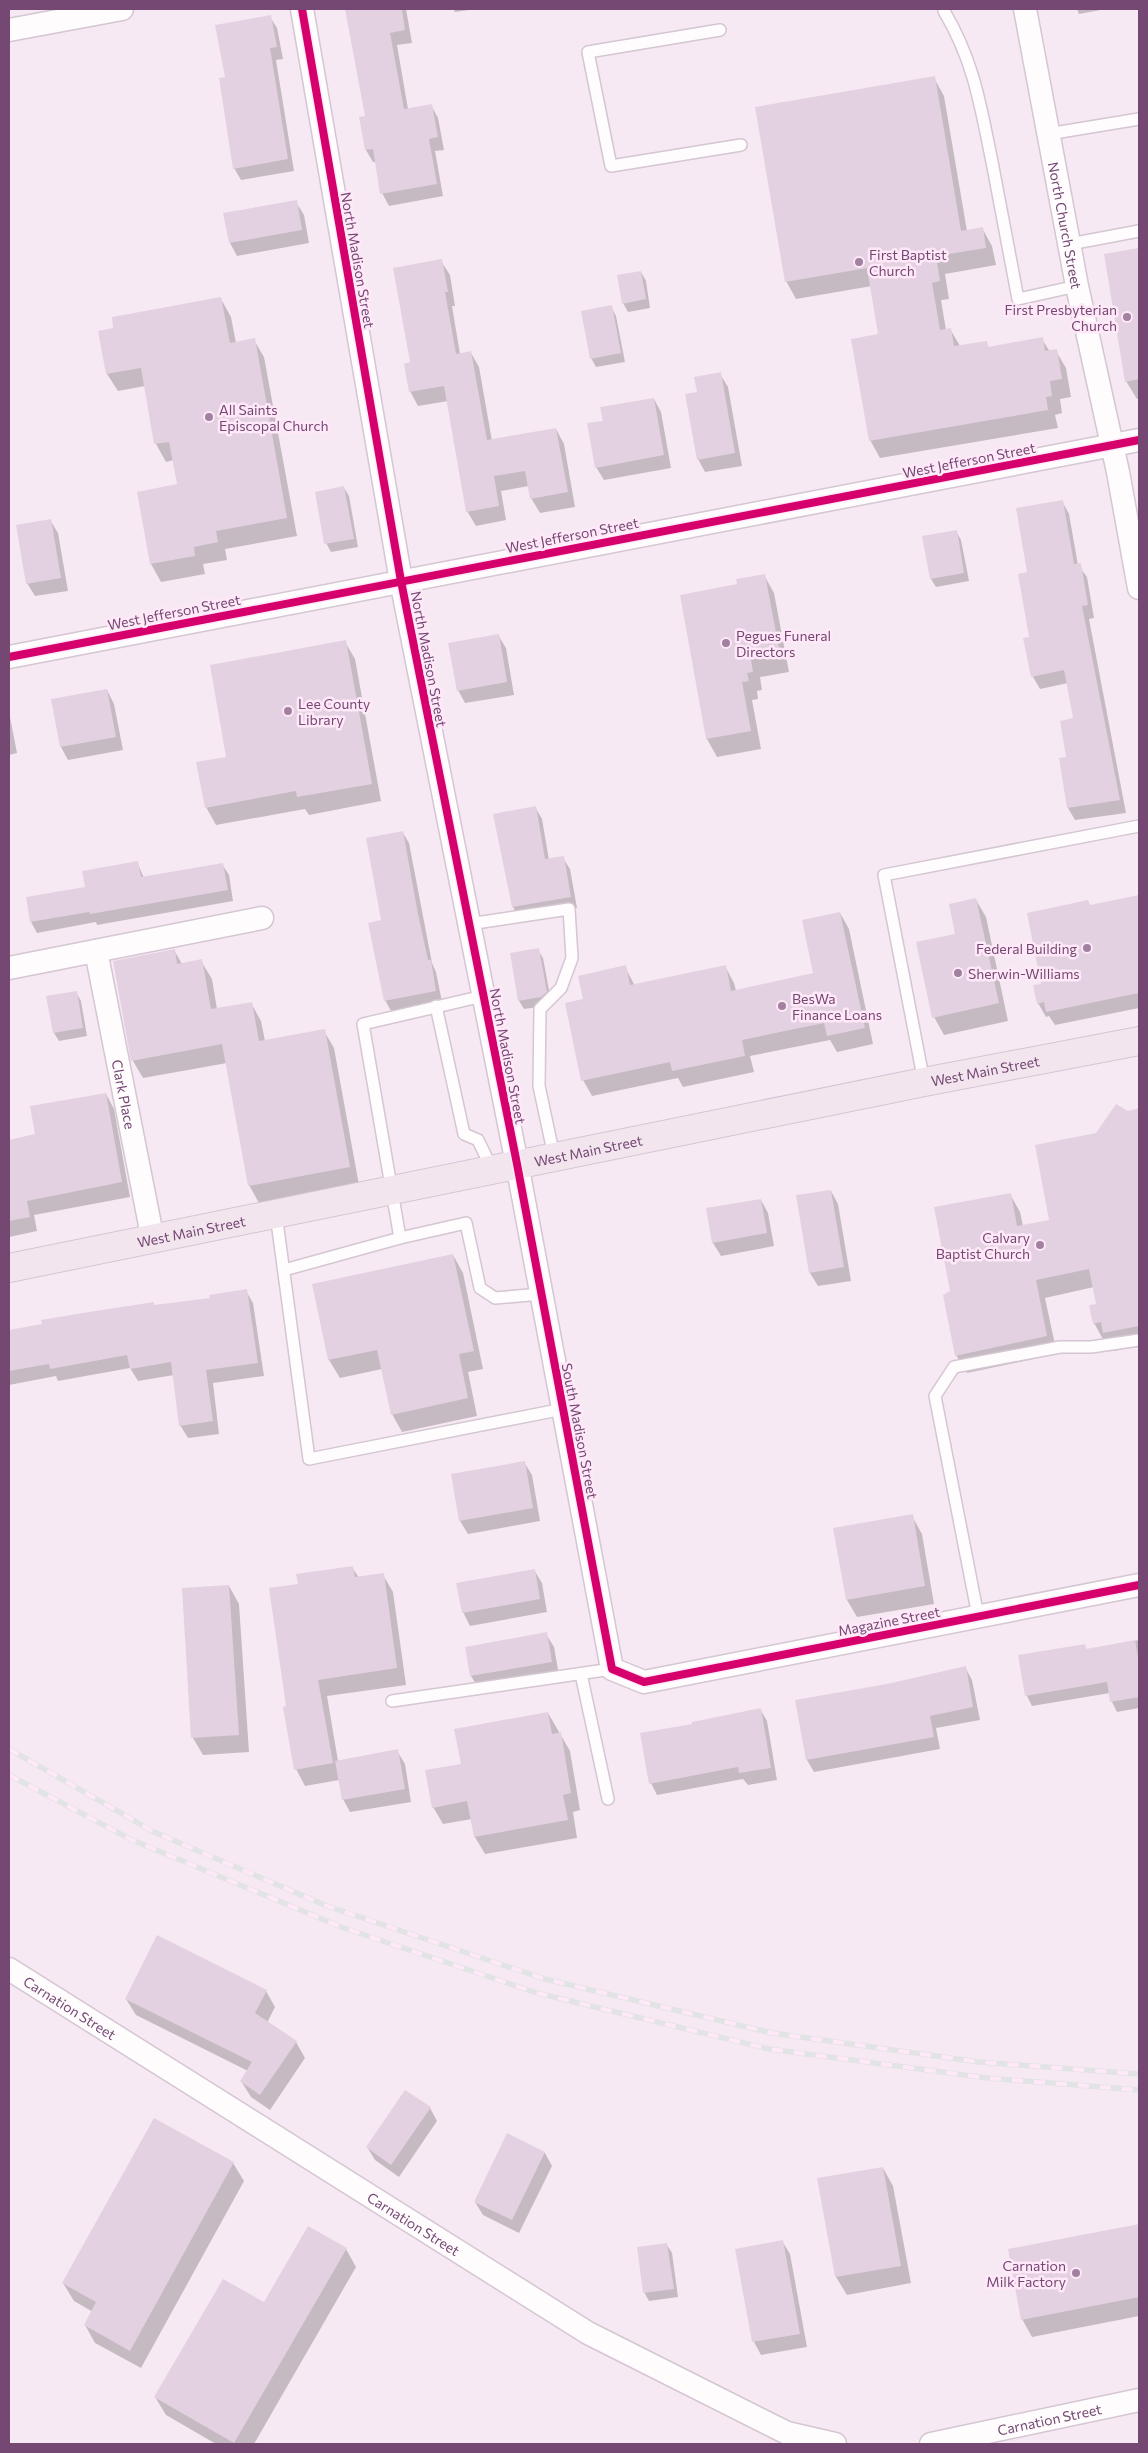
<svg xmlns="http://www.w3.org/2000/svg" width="1148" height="2453" font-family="Commissioner,sans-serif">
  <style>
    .shadow { fill: #0003 }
    .building { fill: #e3d1e1 }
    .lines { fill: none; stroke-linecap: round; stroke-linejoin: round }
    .lane-casing { stroke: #d4c6d2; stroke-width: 14 }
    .street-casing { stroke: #d4c6d2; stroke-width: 25 }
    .primary-casing { stroke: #d5c5d4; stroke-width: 30 }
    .lane { stroke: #fefcfd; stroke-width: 11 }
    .street { stroke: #fefcfd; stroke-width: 22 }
    .primary { stroke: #f2e5ee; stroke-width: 28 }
    .rail-casing { stroke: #e2e3e5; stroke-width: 5.5 }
    .rail { stroke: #ffe9f9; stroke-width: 4; stroke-dasharray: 11; stroke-linecap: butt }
    .cycleway-casing { stroke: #ffe9f9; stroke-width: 11 }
    .cycleway { stroke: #d6006c; stroke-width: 8 }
    .poi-dot { fill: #a280a0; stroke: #ffe9f9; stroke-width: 2 }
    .labels { text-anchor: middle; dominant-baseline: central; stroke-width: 5; stroke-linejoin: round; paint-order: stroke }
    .street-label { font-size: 14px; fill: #754874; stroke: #ffe9f9 }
    .poi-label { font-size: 14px; fill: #754874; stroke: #ffe9f9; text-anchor: start }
  </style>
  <rect width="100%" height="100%" fill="#f7e9f3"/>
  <g class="shadow">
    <path d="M346 9H406L412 43 397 45 408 109 431 105 438 118 444 150 435 151 443 196 389 206 382 193 376 162H373L366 150 367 117Z"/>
    <path d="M453 9H476L455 12Z"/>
    <path d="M1077 9H1106L1079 14Z"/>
    <path d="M270 17 277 28 283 59 276 60 294 171 241 180 234 168 226 78Z"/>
    <path d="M934 78 944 96 967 231 982 228 992 246 996 265 945 274 949 299 941 300 946 330 950 329 960 346 986 342 989 348 1042 339 1050 352 1056 351 1066 368 1071 397 1060 399 1062 413 1055 415 1058 428 880 458 870 440 880 335 872 286 796 299 786 281Z"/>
    <path d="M296 202 304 215 309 243 237 256 230 243Z"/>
    <path d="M1139 249V398L1137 399 1126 381 1105 255Z"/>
    <path d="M441 261 450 275 455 306H452L460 354 471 353 479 367 492 441 556 429 564 444 575 507 540 513 531 498 529 486 501 491 506 520 476 526 467 511 448 401 418 406 410 391 411 363Z"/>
    <path d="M641 272 646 281 650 308 628 312 623 303Z"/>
    <path d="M221 299 231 317 236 343 254 340 264 357 297 536 225 549 227 560 203 564 205 574 161 582 151 564 138 493 178 485 174 460 166 462 156 444 145 386 118 391 107 374Z"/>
    <path d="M611 307 616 316 625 362 596 367 591 358Z"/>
    <path d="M720 374 728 387 742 466 705 472 698 459V393Z"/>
    <path d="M654 399 661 412 671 468 604 480 596 467 604 422Z"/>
    <path d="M344 488 349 496 358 547 331 552 326 543Z"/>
    <path d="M1062 501 1069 514 1078 565 1087 577 1094 618 1089 619 1126 813 1075 820 1068 808 1067 758 1074 719 1068 683 1040 689 1033 677 1025 639 1031 638 1029 573Z"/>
    <path d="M50 520 58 533 68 591 35 596 27 583Z"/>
    <path d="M956 531 961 540 969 581 936 587 931 579Z"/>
    <path d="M764 575 774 593 789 672 760 677 762 690 757 691 758 699 752 700 761 749 717 757 707 739 681 596 739 585Z"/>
    <path d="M498 635 506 648 514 695 465 703 458 690Z"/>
    <path d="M345 642 355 659 381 801 309 815 305 809 216 825 206 807 228 758Z"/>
    <path d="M107 690 114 704 123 750 68 760 61 747Z"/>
    <path d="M9 712 17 753 9 755Z"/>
    <path d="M535 807 542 819 549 860 563 858 570 869 577 908 519 918 513 907Z"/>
    <path d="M403 833 409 843 432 963 436 972 442 1002 391 1011 385 1000 382 921Z"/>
    <path d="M137 862 144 878 222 864 229 875 233 901 97 925 96 922 37 933 31 922 86 888Z"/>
    <path d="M1139 896V1008L1055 1025 1049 1016 1046 1017 1038 1003 1043 985 1091 906Z"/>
    <path d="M976 900 986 917 1008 1021 944 1035 934 1017 957 935Z"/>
    <path d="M840 913 849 929 873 1044 837 1052 830 1040 750 1056 754 1072 683 1087 678 1078 592 1096 583 1080 585 1000 625 967 635 986 725 966 734 983 736 991 815 974Z"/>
    <path d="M174 950 182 964 201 961 212 979 217 1009 251 1003 261 1021 265 1041 324 1031 334 1048 359 1185 259 1203 249 1185 227 1063 143 1078 133 1061 115 962Z"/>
    <path d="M538 950 543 958 551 1001 546 1006 524 1009 519 1001 511 954Z"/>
    <path d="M76 992 81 1001 87 1036 59 1041 54 1033Z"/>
    <path d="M106 1094 114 1109 130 1197 34 1215 37 1231 9 1237V1141L37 1135Z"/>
    <path d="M1139 1110V1345L1115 1351 1108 1340 1104 1341 1094 1323 1098 1305 1094 1287 1045 1298 1057 1354 967 1373 956 1355 951 1292 1010 1194 1020 1212 1023 1226 1051 1221 1097 1135 1127 1112Z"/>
    <path d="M831 1191 838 1204 851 1281 818 1286 810 1273 798 1196Z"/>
    <path d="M761 1200 768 1213 774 1246 721 1256 713 1243 707 1209Z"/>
    <path d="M453 1255 463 1273 483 1369 468 1372 477 1416 402 1432 392 1414 382 1369 340 1378 329 1360 313 1285Z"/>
    <path d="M246 1291 253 1303 264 1376 213 1383 219 1434 188 1438 180 1425 174 1375 138 1381 130 1368 58 1381 56 1376 9 1385V1331L153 1303 155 1306 211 1299Z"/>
    <path d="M524 1462 532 1475 540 1521 468 1534 460 1521Z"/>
    <path d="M912 1516 922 1534 934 1604 857 1617 847 1600Z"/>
    <path d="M352 1567 359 1578 383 1575 393 1592 406 1685 327 1696 338 1761 397 1751 405 1764 411 1802 350 1812 343 1799 339 1780 305 1786 296 1769 287 1707 299 1585Z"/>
    <path d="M534 1570 542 1583 547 1612 470 1626 463 1612Z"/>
    <path d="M229 1586 239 1604 249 1752 203 1755 193 1738Z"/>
    <path d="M546 1634 554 1647 559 1675 479 1689 471 1676 466 1648Z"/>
    <path d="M1139 1640V1708L1117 1712 1112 1702 1110 1693 1032 1706 1027 1696 1020 1656 1084 1645 1087 1650Z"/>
    <path d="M965 1667 972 1680 980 1720 936 1728 940 1749 814 1772 807 1760 797 1701 888 1685Z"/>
    <path d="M760 1709 767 1721 777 1780 748 1785 743 1779 657 1795 651 1783 694 1725Z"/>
    <path d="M548 1713 570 1751 580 1810 573 1812 577 1838 485 1854 475 1837 472 1819 443 1824 433 1807Z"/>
    <path d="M266 1991 275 2007 267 2023 296 2042 305 2058 270 2110 251 2097 241 2081 248 2071 136 2015 126 1999Z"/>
    <path d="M430 2108 437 2121 399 2177 375 2160 367 2147Z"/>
    <path d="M154 2120 233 2163 244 2181 141 2368 95 2343 85 2325 93 2312 74 2301 63 2283Z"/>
    <path d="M508 2135 545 2153 552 2166 519 2233 483 2215 475 2202Z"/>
    <path d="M883 2168 893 2186 911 2283 847 2295 836 2277 819 2180Z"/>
    <path d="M1139 2225V2316L1032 2337 1022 2319 1009 2250Z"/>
    <path d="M782 2241 790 2254 807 2347 761 2355 754 2342 737 2250Z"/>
    <path d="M667 2245 672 2253 678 2297 649 2301 644 2292Z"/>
    <path d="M346 2249 356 2267 254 2444H216L166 2415 155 2397Z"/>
  </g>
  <g class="building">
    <path d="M345 9H402L405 30 390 33 404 109 432 104 438 137 429 139 437 184 380 194 373 149 365 150 359 117 365 116Z"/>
    <path d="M271 15 277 47 270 48 288 159 233 169 219 78 225 77 215 25Z"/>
    <path d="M935 76 961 231 983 227 986 248 936 256 940 281 932 283 940 330 951 328 954 346 987 341 988 347 1043 337 1045 351 1057 349 1062 379 1050 381 1052 396 1046 397 1048 410 869 441 851 339 878 334 867 268 785 282 755 107Z"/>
    <path d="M297 200 302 230 229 243 223 213Z"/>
    <path d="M1139 248V379L1125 382 1104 254Z"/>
    <path d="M442 259 448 292H445L456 354 471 351 487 440 556 428 568 492 530 499 525 471 494 476 499 506 466 512 444 386 409 392 404 364 410 362 393 268Z"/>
    <path d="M641 271 646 299 622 304 617 275Z"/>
    <path d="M221 297 230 343 255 338 287 518 216 531 218 542 194 547 195 556 150 564 137 492 177 484 169 442 154 444 141 368 106 374 98 331 113 328 112 317Z"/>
    <path d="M612 305 621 353 590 359 581 311Z"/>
    <path d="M721 372 735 453 697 460 685 394 697 392 694 377Z"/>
    <path d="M654 398 664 455 595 468 587 423 603 421 600 407Z"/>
    <path d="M344 486 354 539 324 544 315 492Z"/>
    <path d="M1063 500 1074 564 1081 563 1088 605 1082 606 1120 800 1067 808 1059 758 1066 757 1060 721 1073 718 1064 670 1031 677 1023 638 1029 637 1018 574 1027 572 1016 508Z"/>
    <path d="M51 519 61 578 26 584 16 525Z"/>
    <path d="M957 530 964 573 930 579 922 536Z"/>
    <path d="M765 574 780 654 751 660 753 672 747 673 749 681 742 682 751 731 706 739 680 595 737 584 736 579Z"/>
    <path d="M499 634 507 682 457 691 448 643Z"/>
    <path d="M346 640 372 784 297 797 296 791 205 808 196 762 226 757 210 665Z"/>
    <path d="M107 689 116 737 60 747 51 699Z"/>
    <path d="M536 806 545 859 564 856 571 897 512 907 493 814Z"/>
    <path d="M403 831 418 914 428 960H431L436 991 384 1001 368 923 381 920 366 838Z"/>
    <path d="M138 861 141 877 223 863 228 890 90 914 89 912 30 922 26 897 85 887 82 871Z"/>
    <path d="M1139 895V993L1046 1012 1044 1002 1037 1004 1033 985 1041 984 1027 913 1088 900 1090 905Z"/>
    <path d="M976 898 999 1003 932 1018 916 942 955 934 949 904Z"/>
    <path d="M840 912 865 1028 827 1036 824 1023 742 1040 745 1056 672 1071 670 1062 581 1081 565 1003 583 999 578 976 626 965 630 985 726 965 731 991 813 973 802 920Z"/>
    <path d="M539 948 547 992 541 997 518 1001 510 953Z"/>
    <path d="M175 949 177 964 202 959 211 1009 252 1002 259 1041 325 1029 350 1167 248 1186 222 1044 131 1061 113 961Z"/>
    <path d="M77 991 83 1028 53 1033 46 996Z"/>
    <path d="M106 1093 122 1182 27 1201 30 1217 9 1221V1140L35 1134 30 1106Z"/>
    <path d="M1116 1104 1128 1111 1139 1108V1326L1103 1333 1101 1322 1093 1324 1089 1305 1096 1304 1089 1269 1036 1280 1047 1336 955 1356 943 1295 950 1291 934 1207 1011 1193 1017 1226 1049 1220 1035 1145 1096 1133Z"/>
    <path d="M831 1190 844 1267 809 1273 796 1195Z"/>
    <path d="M761 1199 767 1233 712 1243 706 1208Z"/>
    <path d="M453 1254 474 1351 459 1354 468 1398 391 1415 377 1350 328 1360 312 1284Z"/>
    <path d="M247 1289 258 1363 206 1370 213 1421 179 1426 171 1362 130 1369 127 1355 50 1369 49 1364 9 1371V1330L42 1324 41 1320 89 1312 154 1302V1305L210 1298 209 1295Z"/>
    <path d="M525 1461 533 1508 459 1521 451 1474Z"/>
    <path d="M913 1514 925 1586 846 1600 833 1528Z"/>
    <path d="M353 1566 355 1577 384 1573 397 1668 318 1680 333 1763 294 1770 283 1707 286 1706 269 1588 298 1584 296 1574Z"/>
    <path d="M535 1569 540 1599 462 1613 456 1583Z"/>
    <path d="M229 1585 239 1735 191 1738 182 1588Z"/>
    <path d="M547 1632 552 1662 470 1676 465 1647Z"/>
    <path d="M1135 1640 1139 1663V1697L1110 1702 1107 1682 1025 1696 1018 1655 1085 1644 1086 1649Z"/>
    <path d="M966 1666 973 1707 930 1716 934 1737 806 1760 795 1700 887 1684Z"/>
    <path d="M761 1708 771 1768 739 1773 738 1767 649 1784 640 1733 692 1724V1722Z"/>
    <path d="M548 1712 552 1734 561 1732 571 1793 563 1795 568 1820 474 1837 467 1801 432 1808 425 1770 461 1764 454 1729Z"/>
    <path d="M398 1749 405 1789 342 1800 335 1761Z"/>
    <path d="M157 1935 267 1990 255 2013 297 2041 260 2095 240 2081 252 2062 125 1999Z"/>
    <path d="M405 2090 431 2107 391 2165 366 2147Z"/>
    <path d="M154 2118 234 2162 130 2351 84 2325 96 2302 62 2283Z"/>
    <path d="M507 2133 545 2152 512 2220 474 2202Z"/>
    <path d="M883 2167 901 2266 835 2277 817 2178Z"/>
    <path d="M1139 2224V2297L1021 2320 1008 2249Z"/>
    <path d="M308 2226 347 2248 234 2443 154 2397 223 2279 264 2302Z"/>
    <path d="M783 2240 800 2334 752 2342 735 2249Z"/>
    <path d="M667 2243 674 2289 643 2293 637 2247Z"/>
  </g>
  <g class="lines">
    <defs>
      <g id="lane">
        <path d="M944 11C975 63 981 109 993 167 1001 211 1010 255 1018 299L1077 286"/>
        <path d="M720 30 588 52 611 166 741 145"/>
        <path d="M1048 134 1139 119"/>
        <path d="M1070 244 1139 231"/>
        <path d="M469 924 569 909 572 958 561 988 540 1009 539 1086 554 1156"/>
        <path d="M436 1006 464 1134 478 1140 492 1169"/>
        <path d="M924 1082 884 875 1139 826"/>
        <path d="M276 1214 309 1459 563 1409"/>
        <path d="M400 1238 466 1223 480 1288 495 1298 541 1294"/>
        <path d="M284 1270 400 1238 363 1024 483 996"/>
        <path d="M978 1616 935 1396 954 1367 1060 1347H1091L1139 1340"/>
        <path d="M581 1674 608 1799"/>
        <path d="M392 1701 612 1669"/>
      </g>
      <g id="street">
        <path d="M302 9 401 581 517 1164 612 1669 644 1682 1139 1585"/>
        <path id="s1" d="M1025 9 1077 286 1118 472 1139 588"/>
        <path d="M9 30 122 9"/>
        <path d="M9 657 1139 440"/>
        <path id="s2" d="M96 951 153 1240"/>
        <path d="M9 968 262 918"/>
        <path id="s3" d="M9 1969 588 2333 787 2433 835 2444"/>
        <path id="s4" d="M931 2444 1139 2400"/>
      </g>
      <g id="primary">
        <path id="s5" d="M9 1268 924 1082 1139 1041"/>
      </g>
    </defs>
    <use href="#lane" class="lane-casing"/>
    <use href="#street" class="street-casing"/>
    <use href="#primary" class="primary-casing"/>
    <use href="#lane" class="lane"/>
    <use href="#street" class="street"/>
    <use href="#primary" class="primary"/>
    <defs>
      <g id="rail">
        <path d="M9 1749 154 1832 327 1906 545 1979 772 2033 979 2062 1139 2074"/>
        <path d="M9 1775 132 1840 341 1927 537 1993 769 2049 987 2078 1139 2090"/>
      </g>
    </defs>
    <use href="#rail" class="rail-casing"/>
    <use href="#rail" class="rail"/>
    <defs>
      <g id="cycleway">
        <path d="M302 9 401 581 517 1164 612 1669 644 1682 1139 1585"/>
        <path d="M9 657 1139 440"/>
      </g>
    </defs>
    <use href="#cycleway" class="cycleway-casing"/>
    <use href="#cycleway" class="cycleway"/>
  </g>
  <g class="poi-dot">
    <circle cx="859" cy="262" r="5"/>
    <circle cx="1127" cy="317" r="5"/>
    <circle cx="209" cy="417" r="5"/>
    <circle cx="726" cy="643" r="5"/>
    <circle cx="288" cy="711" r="5"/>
    <circle cx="1087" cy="948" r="5"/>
    <circle cx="958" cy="973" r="5"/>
    <circle cx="782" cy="1006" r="5"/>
    <circle cx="1040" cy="1245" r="5"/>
    <circle cx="1076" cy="2273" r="5"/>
  </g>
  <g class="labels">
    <g class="street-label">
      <text stroke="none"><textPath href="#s1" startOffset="220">North Church Street</textPath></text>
      <text transform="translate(358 260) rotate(80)">North Madison Street</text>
      <text transform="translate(969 460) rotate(-11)">West Jefferson Street</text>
      <text transform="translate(572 535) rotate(-11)">West Jefferson Street</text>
      <text transform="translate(174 612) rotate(-11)">West Jefferson Street</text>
      <text transform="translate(429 659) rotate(79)">North Madison Street</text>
      <text transform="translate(508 1056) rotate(79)">North Madison Street</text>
      <text stroke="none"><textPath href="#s5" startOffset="996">West Main Street</textPath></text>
      <text stroke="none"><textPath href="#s2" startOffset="146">Clark Place</textPath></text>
      <text stroke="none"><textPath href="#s5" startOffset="591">West Main Street</textPath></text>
      <text stroke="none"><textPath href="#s5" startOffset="186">West Main Street</textPath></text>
      <text transform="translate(580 1431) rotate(79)">South Madison Street</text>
      <text transform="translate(889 1621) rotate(-11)">Magazine Street</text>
      <text stroke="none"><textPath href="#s3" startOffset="72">Carnation Street</textPath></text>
      <text stroke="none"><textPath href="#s3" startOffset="478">Carnation Street</textPath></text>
      <text stroke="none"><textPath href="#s4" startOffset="121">Carnation Street</textPath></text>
    </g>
    <g class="poi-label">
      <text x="869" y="254">First Baptist<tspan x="869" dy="16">Church</tspan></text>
      <text x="1117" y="309" text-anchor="end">First Presbyterian<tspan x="1117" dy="16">Church</tspan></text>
      <text x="219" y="409">All Saints<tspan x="219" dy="16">Episcopal Church</tspan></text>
      <text x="736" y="635">Pegues Funeral<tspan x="736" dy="16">Directors</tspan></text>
      <text x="298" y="703">Lee County<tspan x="298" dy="16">Library</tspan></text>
      <text x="1077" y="948" text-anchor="end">Federal Building</text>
      <text x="968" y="973">Sherwin-Williams</text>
      <text x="792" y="998">BesWa<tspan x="792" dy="16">Finance Loans</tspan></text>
      <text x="1030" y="1237" text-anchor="end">Calvary<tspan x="1030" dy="16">Baptist Church</tspan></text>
      <text x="1066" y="2265" text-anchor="end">Carnation<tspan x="1066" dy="16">Milk Factory</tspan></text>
    </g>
  </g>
  <rect width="1148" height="2453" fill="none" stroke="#754874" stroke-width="20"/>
</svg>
